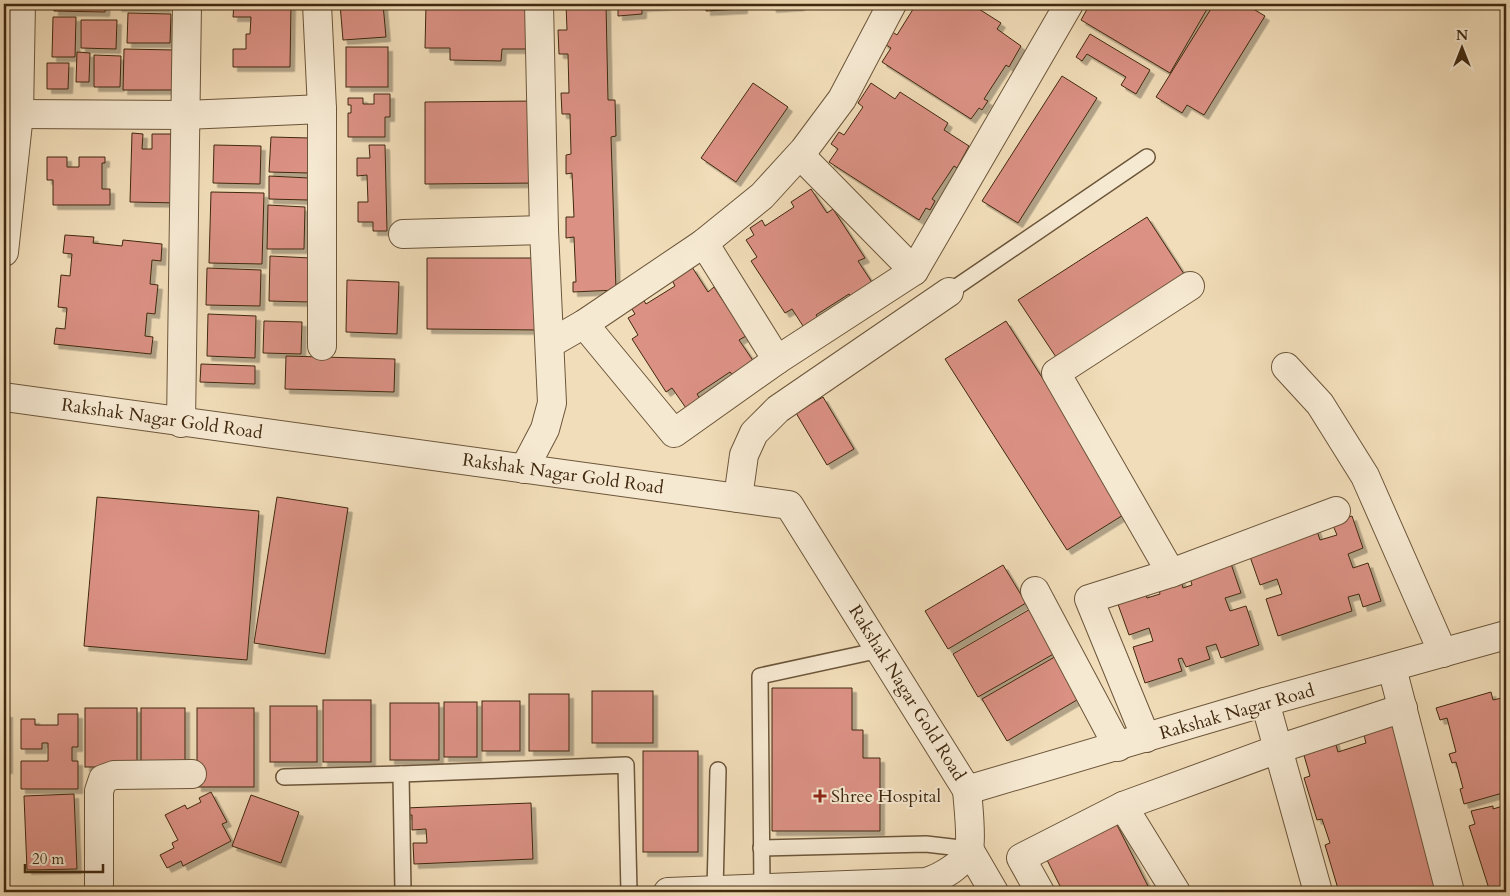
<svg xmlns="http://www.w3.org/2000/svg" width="1510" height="896" font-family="Cardo,serif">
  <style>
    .building { fill: #db9184; stroke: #40290f; filter: url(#shadow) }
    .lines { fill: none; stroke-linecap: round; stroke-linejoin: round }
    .service-casing { stroke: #6c563a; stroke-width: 18 }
    .minor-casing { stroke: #6c563a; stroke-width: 30 }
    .tertiary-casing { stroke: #6c563a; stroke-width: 30 }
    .service { stroke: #f6e9d2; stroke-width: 15 }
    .minor { stroke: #f6e9d2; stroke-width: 28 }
    .tertiary { stroke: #f6e9d2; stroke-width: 28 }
    .poi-dot { fill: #8f2418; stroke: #f6e9d2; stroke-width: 2 }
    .labels { text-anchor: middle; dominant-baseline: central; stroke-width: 4; stroke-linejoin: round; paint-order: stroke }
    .street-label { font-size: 18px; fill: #40290f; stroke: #f6e9d2 }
    .poi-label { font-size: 18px; fill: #40290f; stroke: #f6e9d2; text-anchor: start }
  </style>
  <defs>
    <filter id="shadow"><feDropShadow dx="4.5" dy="4.5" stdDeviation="0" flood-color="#0004"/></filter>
  </defs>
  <rect width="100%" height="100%" fill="#f1ddb9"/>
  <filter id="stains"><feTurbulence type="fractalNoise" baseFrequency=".004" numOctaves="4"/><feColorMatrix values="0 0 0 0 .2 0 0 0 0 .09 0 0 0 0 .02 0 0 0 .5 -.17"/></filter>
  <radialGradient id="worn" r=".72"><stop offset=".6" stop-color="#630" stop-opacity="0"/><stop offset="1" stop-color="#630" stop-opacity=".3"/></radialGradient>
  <g class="building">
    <path d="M54 4H106L105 12 54 11Z"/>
    <path d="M117 4H166V8L117 7Z"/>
    <path d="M234 4H291L290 67H233V49H246V34H250L251 17H233Z"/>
    <path d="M340 4H383L386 37 343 40Z"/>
    <path d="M426 4H533V49H502L501 61 450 60V48H425Z"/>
    <path d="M566 4H606L608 100H615L616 136 611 137 616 290 573 292V282H576L574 237 566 238V217H574L572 173 566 174V155L571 154 570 114H562L561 93H569L568 54H559L558 30H567Z"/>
    <path d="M618 4H697L642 7V14L618 16Z"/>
    <path d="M706 4H743V9L706 11Z"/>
    <path d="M771 4H800V6L772 8Z"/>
    <path d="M911 4H971L1001 23 997 29 1021 46 1009 67 1006 65 984 99 988 101 982 110 979 108 971 119 882 62 891 48 883 43 891 31 897 35 915 6Z"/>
    <path d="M1090 4H1210L1170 73 1081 20Z"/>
    <path d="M1214 4H1245L1265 16 1204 115 1187 105 1182 113 1156 97Z"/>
    <path d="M128 13 171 14 170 43H127Z"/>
    <path d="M53 17H76L75 57H52Z"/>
    <path d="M81 20H117L116 49 81 48Z"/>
    <path d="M1090 34 1150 70 1136 94 1121 85 1126 77 1087 54 1082 61 1076 57Z"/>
    <rect x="346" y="47" width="42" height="40"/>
    <path d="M124 49 175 50 174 90H123Z"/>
    <path d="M77 52 90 53 89 82H76Z"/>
    <path d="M94 55 121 56 120 87H94Z"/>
    <path d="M47 63H69L68 89H47Z"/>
    <path d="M1062 76 1097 98 1018 223 982 201Z"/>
    <path d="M753 83 788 107 736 182 701 158Z"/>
    <path d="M871 83 895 99 900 92 948 123 944 130 969 146 957 168 954 166 932 199 935 201 930 210 926 208 919 220 829 162 838 149 831 144 839 132 844 135 863 107 858 103Z"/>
    <path d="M374 94H390V117H385V137H348V113H351V105H348V98H363V104H374Z"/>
    <path d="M538 101 539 183 425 184V102Z"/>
    <path d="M132 133 143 134 142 149H152V134H180L179 203 130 202Z"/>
    <path d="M271 137 310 138 309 173 269 172Z"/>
    <path d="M214 145 261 146 260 184 213 183Z"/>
    <path d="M369 145H385L387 231H373V222H358V202H368L367 175 357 176V158H370Z"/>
    <path d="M47 157H67V167H79V157H105V163H102V189H110V205H53V180H47Z"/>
    <path d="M269 176 309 178 308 200 269 199Z"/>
    <path d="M811 189 827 213 833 209 865 258 858 261 875 287 854 302 849 294 816 315 821 323 805 329 792 309 785 313 751 261 757 257 746 240 754 235 750 228 762 220 765 226 794 207 791 202Z"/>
    <path d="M211 192 264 193 262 264 209 263Z"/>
    <path d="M268 205 305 207 304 249H267Z"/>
    <path d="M1147 217 1184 274 1056 357 1018 300Z"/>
    <path d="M65 235 94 237 93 243 122 246 123 240 162 244 161 261 152 260 150 284 158 285 155 314 147 313 145 336 153 337 151 354 54 344 56 328 65 329 67 308 58 307 61 275 70 276 72 254 63 253Z"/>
    <path d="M270 256 311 258 310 302 269 301Z"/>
    <path d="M427 258H540V330L427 329Z"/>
    <path d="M692 267 708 292 714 287 746 336 739 340 756 365 736 380 730 372 697 394 702 402 693 407 691 404 686 408 672 388 666 392 632 339 638 335 628 318 635 314 630 306 643 299 646 304 675 286 672 280Z"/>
    <path d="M207 268 261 270 260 306 206 305Z"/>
    <path d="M347 280 399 282 397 334 346 332Z"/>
    <path d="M208 314 256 316 255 358 207 356Z"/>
    <path d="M264 321 302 322 301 354 263 353Z"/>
    <path d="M1006 321 1128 512 1067 550 945 359Z"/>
    <path d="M286 356 395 359 394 392 285 389Z"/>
    <path d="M201 364 255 366V384L200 382Z"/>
    <path d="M823 397 854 449 827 465 796 413Z"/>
    <path d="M97 497 259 511 247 660 84 646Z"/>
    <path d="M277 497 348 508 325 654 254 643Z"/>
    <path d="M1352 516 1363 548 1348 554 1353 568 1368 563 1381 601 1363 607 1359 594 1348 597 1352 611 1278 636 1266 599 1282 594 1277 579 1260 585 1248 551 1316 528 1320 540 1337 535 1332 523Z"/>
    <path d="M1229 558 1241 593 1225 598 1230 611 1246 606 1259 645 1221 658 1216 644 1206 647 1210 659 1186 667 1182 658 1178 659 1182 671 1145 683 1133 647 1153 641 1149 628 1129 635 1115 596 1143 587 1147 598 1160 594 1158 585 1180 577 1183 588 1192 585 1189 574Z"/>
    <path d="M1003 565 1026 603 948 649 925 611Z"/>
    <path d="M1032 608 1057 652 978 697 953 654Z"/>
    <path d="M1058 655 1082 697 1007 741 982 699Z"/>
    <path d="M772 688H852V730H863V758H880V831H772Z"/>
    <rect x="592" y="691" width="61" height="52"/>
    <path d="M1491 692 1493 700 1506 697V792L1464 804 1460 789 1463 788 1456 762 1452 763 1449 754 1456 752 1447 718 1440 720 1436 708Z"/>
    <rect x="529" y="694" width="40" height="57"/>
    <rect x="323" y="700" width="48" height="62"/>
    <rect x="482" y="701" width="38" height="50"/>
    <rect x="444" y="702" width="33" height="55"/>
    <rect x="390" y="703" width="49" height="57"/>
    <rect x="270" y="706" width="47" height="56"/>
    <rect x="85" y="708" width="52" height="59"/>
    <rect x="141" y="708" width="44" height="55"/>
    <rect x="197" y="708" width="57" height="79"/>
    <rect x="4" y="713" width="4" height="56"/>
    <path d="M58 714H78V747H72V761H78V789H21V761H48V743H42V749H21V719H35V725H58Z"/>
    <path d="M1393 722 1438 892H1339L1325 845 1330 843 1322 819 1317 820 1304 778 1310 776 1301 745 1333 735 1338 752 1366 743 1363 731Z"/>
    <rect x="643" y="751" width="55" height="101"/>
    <path d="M211 792 227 822 222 824 231 841 183 866 181 861 167 868 160 855 174 848 172 843 178 840 165 815 185 805 187 809 201 802 199 798Z"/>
    <path d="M74 794 77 869 27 870 24 796Z"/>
    <path d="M251 795 299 812 281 863 232 846Z"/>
    <path d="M531 803 533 859 414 864 413 843H427L426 829 412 830V815H405V808Z"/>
    <path d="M1506 805V892H1490L1469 826 1475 824 1471 811 1493 806V809Z"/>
    <path d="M1117 825 1151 892H1063L1047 860Z"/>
  </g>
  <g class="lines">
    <defs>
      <g id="service">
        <path d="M949 292 1147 157"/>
        <path d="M284 777 401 774"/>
        <path d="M761 848 926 844 969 849"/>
        <path d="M762 888 760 676 880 650"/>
        <path d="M715 890 718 770"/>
        <path d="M403 892 401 774 626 765 629 892"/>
      </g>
      <g id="minor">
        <path d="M317 4 322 109V346"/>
        <path d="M19 114 185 115 322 109"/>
        <path d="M800 155 914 271"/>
        <path d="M403 234 544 230"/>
        <path d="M704 243 777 360 914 271 1069 4"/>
        <path d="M4 252 19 114 21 4"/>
        <path d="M584 324 674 433 777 360"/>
        <path d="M551 343 584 324 704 243 762 196 804 150 842 99 892 4"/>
        <path d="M1286 367 1320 404 1365 476 1443 653"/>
        <path d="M181 423 187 4"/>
        <path d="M524 469 545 429 552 403 544 230 539 4"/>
        <path d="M738 498 744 455 754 433 778 409 949 292"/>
        <path d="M1171 573 1336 511"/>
        <path d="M1035 591 1118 747"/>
        <path d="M1392 668 1450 892"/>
        <path d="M1265 702 1318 892"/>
        <path d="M1146 738 1089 599 1171 573 1056 373 1190 286"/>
        <path d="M1123 806 1176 892"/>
        <path d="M969 849 994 892"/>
        <path d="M99 892V791L103 779 114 775 192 774"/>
        <path d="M668 892 926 882C940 878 965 864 969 849 972 837 968 803 967 790"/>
        <path d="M1040 892 1021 858 1123 806 1278 749 1403 708"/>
      </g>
      <path id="tertiary" d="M4 397 789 505 967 790 1265 702 1506 635"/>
    </defs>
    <use href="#service" class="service-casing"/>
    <use href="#minor" class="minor-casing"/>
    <use href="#tertiary" class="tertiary-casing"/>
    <use href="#service" class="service"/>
    <use href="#minor" class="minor"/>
    <use href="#tertiary" class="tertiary"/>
  </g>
  <path class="poi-dot" d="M817.5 788.5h5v5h5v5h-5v5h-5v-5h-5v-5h5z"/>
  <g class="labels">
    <g class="street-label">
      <text transform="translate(162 419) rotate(8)">Rakshak Nagar Gold Road</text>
      <text transform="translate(563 474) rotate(8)">Rakshak Nagar Gold Road</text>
      <text transform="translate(907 693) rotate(58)">Rakshak Nagar Gold Road</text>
      <text transform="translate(1237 712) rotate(-16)">Rakshak Nagar Road</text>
    </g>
    <g class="poi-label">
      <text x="831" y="796">Shree Hospital</text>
    </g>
  </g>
  <rect width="1510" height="896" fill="none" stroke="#f1ddb9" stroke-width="20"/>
  <rect x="5" y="5" width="1500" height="886" fill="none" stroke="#40290f" stroke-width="2.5"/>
  <rect x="10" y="10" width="1490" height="876" fill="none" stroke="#40290f"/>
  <g transform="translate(1462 48)" stroke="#f6e9d2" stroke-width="4" paint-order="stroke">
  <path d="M0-4L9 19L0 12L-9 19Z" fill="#40290f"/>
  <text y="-8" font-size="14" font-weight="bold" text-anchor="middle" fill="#40290f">N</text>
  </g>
  <path d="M25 864v8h78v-8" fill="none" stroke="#40290f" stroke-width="2.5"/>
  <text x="32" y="864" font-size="15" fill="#40290f" stroke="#f6e9d2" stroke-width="4" paint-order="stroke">20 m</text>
  <rect width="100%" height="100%" filter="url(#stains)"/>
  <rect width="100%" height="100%" fill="url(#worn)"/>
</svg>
